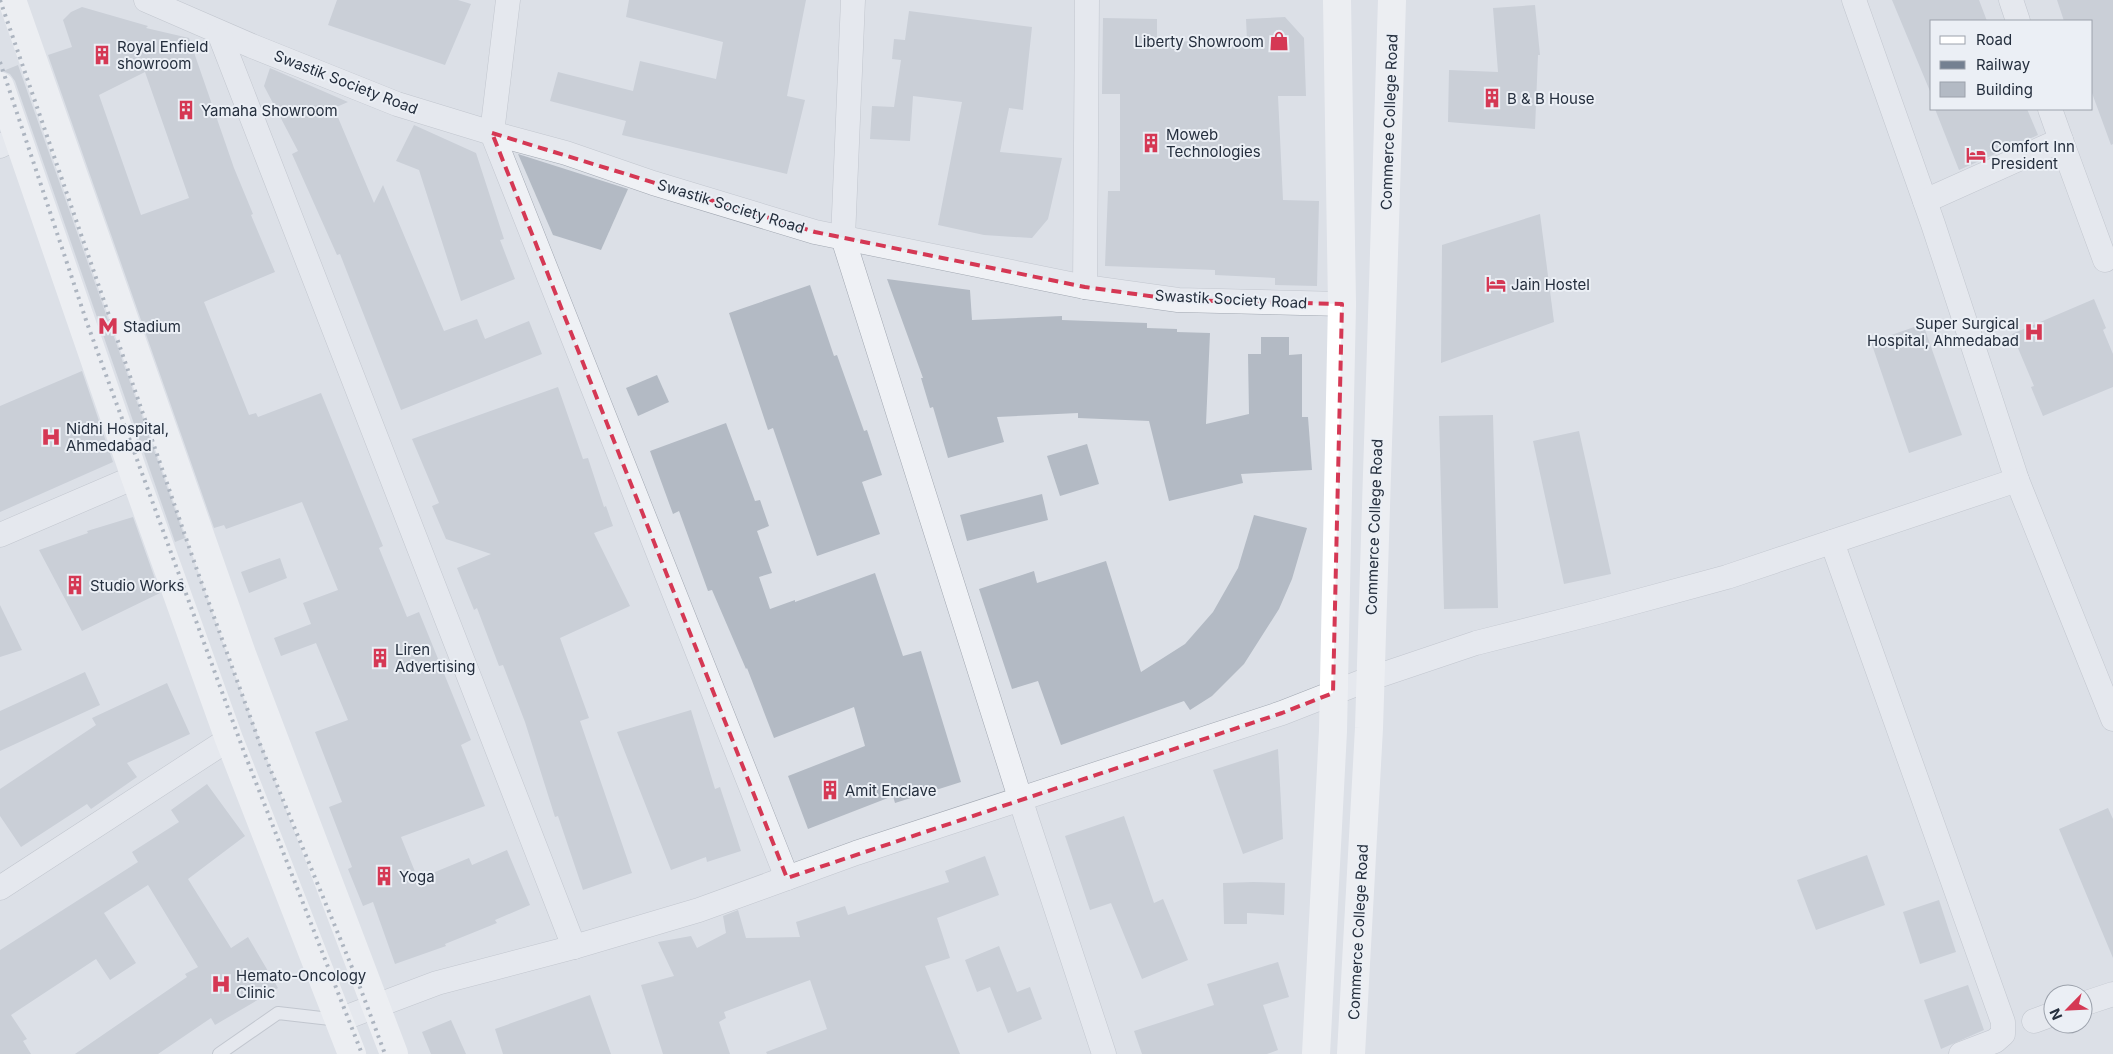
<svg xmlns="http://www.w3.org/2000/svg" width="2113" height="1054" font-family="Inter,sans-serif">
  <style>
    .building { fill: #b3bac4; fill-rule: evenodd }
    .lines { fill: none; stroke-linecap: round; stroke-linejoin: round }
    .service-casing { stroke: #a1a7b1; stroke-width: 14 }
    .minor-casing { stroke: #a1a7b1; stroke-width: 25 }
    .service { stroke: #eff1f5; stroke-width: 12 }
    .minor { stroke: #eff1f5; stroke-width: 24 }
    .secondary { stroke: #fff; stroke-width: 28 }
    .rail { stroke: #748091; stroke-width: 4; stroke-dasharray: 2.5 5; stroke-linecap: butt }
    .marked { fill: none; stroke: #d53854; stroke-width: 4; stroke-dasharray: 10 6; stroke-linejoin: round }
    .labels { text-anchor: middle; dominant-baseline: central; stroke-width: 4; stroke-linejoin: round; paint-order: stroke }
    .poi-label { font-size: 15px; fill: #252f3e; stroke: #ebeff5; text-anchor: start }
    .street-label { font-size: 15px; fill: #252f3e; stroke: #ebeff5 }
  </style>
  <rect width="100%" height="100%" fill="#dce0e7"/>
  <g class="building">
    <path d="M337 0H458L471 4 445 65 328 25Z"/>
    <path d="M629 0H806L787 96 805 100 787 174 622 135 626 121 550 101 558 72 633 91 640 61 716 79 723 42 626 17Z"/>
    <path d="M1892 0H1979L1987 21H1932V96Z"/>
    <path d="M2057 0H2113V144L2111 145 2092 93V21H2064Z"/>
    <path d="M1535 5 1540 55H1538L1535 129 1448 122 1449 70 1498 72 1493 8Z"/>
    <path d="M82 7 148 26 146 28 189 38 234 168 253 214 251 215 275 272 204 302 249 415 256 413 258 417 321 393 383 546 379 548 407 617 419 612 471 740 461 745 485 806 401 837 418 879 469 858 472 865 507 850 530 905 495 920 497 923 445 944 446 946 395 964 373 902 363 906 348 869 352 867 329 807 342 802 315 732 348 720 316 643 281 656 274 638 311 624 303 603 338 590 302 502 226 529 224 525 214 528 48 55 72 47 63 20 71 12ZM145 72 189 198 141 215 99 95Z"/>
    <path d="M909 11 1032 27 1023 110 1009 108 1000 152 1062 158 1048 219 1032 238 984 235 938 225 962 102 913 96 910 141 870 139 872 106 894 107 901 60 892 59 894 39 905 40Z"/>
    <path d="M1285 17 1304 38 1306 96H1278L1283 200 1319 201 1317 286 1275 285V278L1215 275V270L1105 266 1108 191H1120V94H1102L1103 18 1157 19V42L1247 40 1246 19Z"/>
    <path d="M18 65 185 538 175 542 15 81 10 74 3 71Z"/>
    <path d="M270 68 348 102 334 108 374 203 383 185 444 331 477 319 485 339 529 321 542 354 401 410 340 254 337 255 292 154 298 151 264 86Z"/>
    <path d="M1935 109H2027L2038 135 1959 170Z"/>
    <path d="M414 125 476 153 504 239 500 240 515 279 461 301 419 170 396 161Z"/>
    <path d="M518 154 628 189 601 250 553 235Z"/>
    <path d="M1540 214 1554 322 1441 363 1442 245Z"/>
    <path d="M887 279 970 290 972 320 1062 316V320L1147 323V328L1177 329V332L1210 333 1206 424 1249 414 1248 354H1261V337H1289V355L1302 354V417H1308L1312 470 1241 474 1243 483 1169 501 1149 421 1078 418V413L997 417 1004 442 948 458 933 407 930 408 921 378H923Z"/>
    <path d="M810 285 834 356 837 355 864 431 867 430 882 475 862 482 880 534 817 556 773 428 768 430 729 313Z"/>
    <path d="M2094 299 2106 328 2103 330 2113 354V387L2043 416 2031 387 2034 386 2012 334Z"/>
    <path d="M1923 324 1962 435 1909 453 1871 342Z"/>
    <path d="M82 371 113 462 0 512V406Z"/>
    <path d="M657 375 669 402 638 416 626 388Z"/>
    <path d="M558 387 583 459 588 458 604 507 606 506 613 526 594 533 630 606 560 638 589 718 580 721 632 873 583 890 558 816 555 817 525 722 503 665 499 666 477 608 474 610 457 568 491 554 446 539 432 506 439 503 412 439Z"/>
    <path d="M1493 415 1498 608 1444 609 1439 416Z"/>
    <path d="M726 423 755 501 760 500 769 526 757 531 772 573 759 577 770 609 795 600V602L875 573 903 656 921 651 961 782 895 803 893 796 808 829 788 776 865 746 854 707 774 738 747 668 746 669 712 590 708 591 679 511 673 514 650 451Z"/>
    <path d="M1579 431 1611 574 1564 584 1533 441Z"/>
    <path d="M1087 444 1099 484 1060 496 1047 456Z"/>
    <path d="M1042 494 1048 520 967 541 960 515Z"/>
    <path d="M1254 515 1307 528 1292 579 1279 609 1244 664 1212 696 1190 710 1184 701 1061 745 1038 681 1012 689 979 589 1034 571 1037 583 1106 561 1141 672 1185 644 1213 612 1238 568Z"/>
    <path d="M133 517 160 593 82 631 39 550 88 533 87 531Z"/>
    <path d="M280 558 287 578 249 593 241 572Z"/>
    <path d="M0 605 22 650 0 657Z"/>
    <path d="M85 672 100 705 0 751V711Z"/>
    <path d="M167 683 190 734 127 763 137 777 91 809 87 804 21 847 0 816V789L96 725 92 718Z"/>
    <path d="M691 710 715 789 720 787 741 851 707 862 706 857 671 870 617 732Z"/>
    <path d="M1278 749 1283 839 1243 854 1213 770Z"/>
    <path d="M207 784 245 836 188 879 231 948 248 937 278 988 215 1025 211 1018 158 1054H75L187 977 185 974 198 967 148 885 104 913 136 963 110 980 96 959 11 1015 27 1039 23 1041 31 1054H0V950L138 862 132 852 179 822 171 810Z"/>
    <path d="M2108 808 2113 819V958L2059 829Z"/>
    <path d="M1124 816 1154 903 1163 899 1188 960 1142 979 1111 903 1090 910 1065 836Z"/>
    <path d="M1867 855 1885 905 1816 930 1797 880Z"/>
    <path d="M985 856 999 895 937 918 950 958 925 966 960 1054H767L766 1052 827 1029 810 980 724 1012 726 1018 719 1022 730 1054H663L641 985 674 976 658 942 691 936 697 948 726 933 723 916 738 910 746 938 800 937 796 922 845 906 848 915 949 882 945 871Z"/>
    <path d="M1253 882 1285 883 1284 915 1247 913V924H1224L1223 883Z"/>
    <path d="M1939 900 1956 952 1920 964 1903 912Z"/>
    <path d="M999 946 1017 992 1030 987 1042 1019 1008 1033 990 987 977 992 965 960Z"/>
    <path d="M1278 962 1289 997 1263 1005 1278 1050 1267 1054H1142L1134 1031 1214 1005 1207 984Z"/>
    <path d="M1968 985 1984 1030 1941 1049 1924 1000Z"/>
    <path d="M590 995 611 1054H503L495 1029Z"/>
    <path d="M451 1020 466 1054H431L422 1032Z"/>
  </g>
  <g class="lines">
    <defs>
      <path id="service" d="M219 1054 278 1013 339 1020"/>
      <g id="minor">
        <path d="M146 0 252 46 397 104 492 133 566 153 653 183 815 232 1085 287 1178 300 1342 304"/>
        <path d="M508 0 492 133 787 878"/>
        <path d="M853 0 843 238 1027 820 1104 1054"/>
        <path d="M1854 0 1933 224 2017 480 2113 719"/>
        <path d="M2011 0 2018 21"/>
        <path d="M219 33 574 947"/>
        <path d="M2061 140 2105 260"/>
        <path d="M0 146 17 138"/>
        <path d="M1925 201 2061 140 2050 109"/>
        <path d="M1085 287 1087 0"/>
        <path d="M0 535 135 477"/>
        <path d="M1832 542 2003 1022V1034L1995 1041 1961 1054"/>
        <path d="M0 888 229 739"/>
        <path d="M2083 1004 2113 994"/>
        <path d="M339 1020 437 983 574 947 699 910 856 853 1282 713 1369 679 1476 643 1598 612 1727 577 2017 480"/>
        <path d="M2034 1021 2053 1014"/>
      </g>
    </defs>
    <use href="#service" class="service-casing"/>
    <use href="#minor" class="minor-casing"/>
    <use href="#service" class="service"/>
    <use href="#minor" class="minor"/>
    <g class="secondary">
      <path d="M12 0 242 654 394 1054"/>
      <path d="M0 86 135 477 229 739 352 1054"/>
      <path d="M1316 1054 1333 731 1342 304 1337 0"/>
      <path d="M1351 1054 1369 728 1392 0"/>
    </g>
    <g class="rail">
      <path d="M0 0 197 570 260 744 358 982 385 1054"/>
      <path d="M0 62 87 323 244 752 362 1054"/>
    </g>
  </g>
  <path d="M0 0H2113V1054H0ZM492 133 815 232 1085 287 1178 300 1342 304 1333 693 1282 713 787 878Z" fill="#dce0e7" fill-opacity=".55" fill-rule="evenodd"/>
  <path class="marked" d="M492 133 815 232 1085 287 1178 300 1342 304 1333 693 1282 713 787 878Z"/>
  <defs>
    <symbol id="shop-bare" viewBox="-9 -9 18 18"><path d="M-5-2.5h2.3a2.7 3.5 0 0 1 5.4 0H5L5.5 6h-11ZM-1.5-2.5h3a1.5 2.3 0 0 0-3 0Z" fill="#d53854" stroke="#ebeff5" stroke-width="2.5" paint-order="stroke"/></symbol>
    <symbol id="building-bare" viewBox="-9 -9 18 18"><path d="M-4-6H4V6H1V3H-1V6H-4ZM-2.5-4.3h1.7v1.8h-1.7ZM.8-4.3h1.7v1.8H.8ZM-2.5-1h1.7V.8h-1.7ZM.8-1h1.7V.8H.8Z" fill="#d53854" stroke="#ebeff5" stroke-width="2.5" paint-order="stroke"/></symbol>
    <symbol id="hotel-bare" viewBox="-9 -9 18 18"><path d="M-6-4.5h1.5V1H6V5H4.5V3h-9V5H-6ZM-4 0a1.8 1.8 0 1 1 3.6 0ZM.5 0V-2.5h3Q6-2.5 6 0Z" fill="#d53854" stroke="#ebeff5" stroke-width="2.5" paint-order="stroke"/></symbol>
    <symbol id="metro-bare" viewBox="-9 -9 18 18"><path d="M-5.5 5V-5H-3L0 0L3-5H5.5V5H3V-.5L0 4L-3-.5V5Z" fill="#d53854" stroke="#ebeff5" stroke-width="2.5" paint-order="stroke"/></symbol>
    <symbol id="hospital-bare" viewBox="-9 -9 18 18"><path d="M-5-5h3v3.5h4V-5h3V5h-3V1.5h-4V5h-3Z" fill="#d53854" stroke="#ebeff5" stroke-width="2.5" paint-order="stroke"/></symbol>
  </defs>
  <g fill-rule="evenodd">
    <use href="#shop-bare" x="1265" y="27" width="28" height="28"/>
    <use href="#building-bare" x="88" y="41" width="28" height="28"/>
    <use href="#building-bare" x="1478" y="84" width="28" height="28"/>
    <use href="#building-bare" x="172" y="96" width="28" height="28"/>
    <use href="#building-bare" x="1137" y="129" width="28" height="28"/>
    <use href="#hotel-bare" x="1962" y="141" width="28" height="28"/>
    <use href="#hotel-bare" x="1482" y="270" width="28" height="28"/>
    <use href="#metro-bare" x="94" y="312" width="28" height="28"/>
    <use href="#hospital-bare" x="2020" y="318" width="28" height="28"/>
    <use href="#hospital-bare" x="37" y="423" width="28" height="28"/>
    <use href="#building-bare" x="61" y="571" width="28" height="28"/>
    <use href="#building-bare" x="366" y="644" width="28" height="28"/>
    <use href="#building-bare" x="816" y="776" width="28" height="28"/>
    <use href="#building-bare" x="370" y="862" width="28" height="28"/>
    <use href="#hospital-bare" x="207" y="970" width="28" height="28"/>
  </g>
  <g class="labels">
    <g class="poi-label">
      <text x="1264" y="41" text-anchor="end">Liberty Showroom</text>
      <text x="117" y="46">Royal Enfield<tspan x="117" dy="17">showroom</tspan></text>
      <text x="1507" y="98">B &amp; B House</text>
      <text x="201" y="110">Yamaha Showroom</text>
      <text x="1166" y="134">Moweb<tspan x="1166" dy="17">Technologies</tspan></text>
      <text x="1991" y="146">Comfort Inn<tspan x="1991" dy="17">President</tspan></text>
      <text x="1511" y="284">Jain Hostel</text>
      <text x="2019" y="323" text-anchor="end">Super Surgical<tspan x="2019" dy="17">Hospital, Ahmedabad</tspan></text>
      <text x="123" y="326">Stadium</text>
      <text x="66" y="428">Nidhi Hospital,<tspan x="66" dy="17">Ahmedabad</tspan></text>
      <text x="90" y="585">Studio Works</text>
      <text x="395" y="649">Liren<tspan x="395" dy="17">Advertising</tspan></text>
      <text x="845" y="790">Amit Enclave</text>
      <text x="399" y="876">Yoga</text>
      <text x="236" y="975">Hemato-Oncology<tspan x="236" dy="17">Clinic</tspan></text>
    </g>
    <g class="street-label">
      <text transform="translate(346 82) rotate(21)">Swastik Society Road</text>
      <text transform="translate(1389 122) rotate(-88)">Commerce College Road</text>
      <text transform="translate(731 206) rotate(17)">Swastik Society Road</text>
      <text transform="translate(1231 299) rotate(3)">Swastik Society Road</text>
      <text transform="translate(1374 527) rotate(-88)">Commerce College Road</text>
      <text transform="translate(1358 932) rotate(-87)">Commerce College Road</text>
    </g>
  </g>
  <rect x="1930" y="20" width="162" height="90" fill="#ebeff5" stroke="#9ca2ac"/>
  <rect x="1940" y="36" width="25" height="8" fill="#ffffff" stroke="#9ca2ac"/>
  <text x="1976" y="45" font-size="15" fill="#252f3e">Road</text>
  <rect x="1940" y="61" width="25" height="8" fill="#748091" stroke="#9ca2ac"/>
  <text x="1976" y="70" font-size="15" fill="#252f3e">Railway</text>
  <rect x="1940" y="82" width="25" height="15" fill="#b3bac4" stroke="#9ca2ac"/>
  <text x="1976" y="95" font-size="15" fill="#252f3e">Building</text>
  <g transform="translate(2068 1009) rotate(246)"><circle r="24" fill="#ebeff5" stroke="#9ca2ac"/>
  <path d="M0-4L9 19L0 12L-9 19Z" fill="#d53854"/>
  <text y="-8" font-size="14" font-weight="bold" text-anchor="middle" fill="#252f3e">N</text>
  </g>
</svg>
